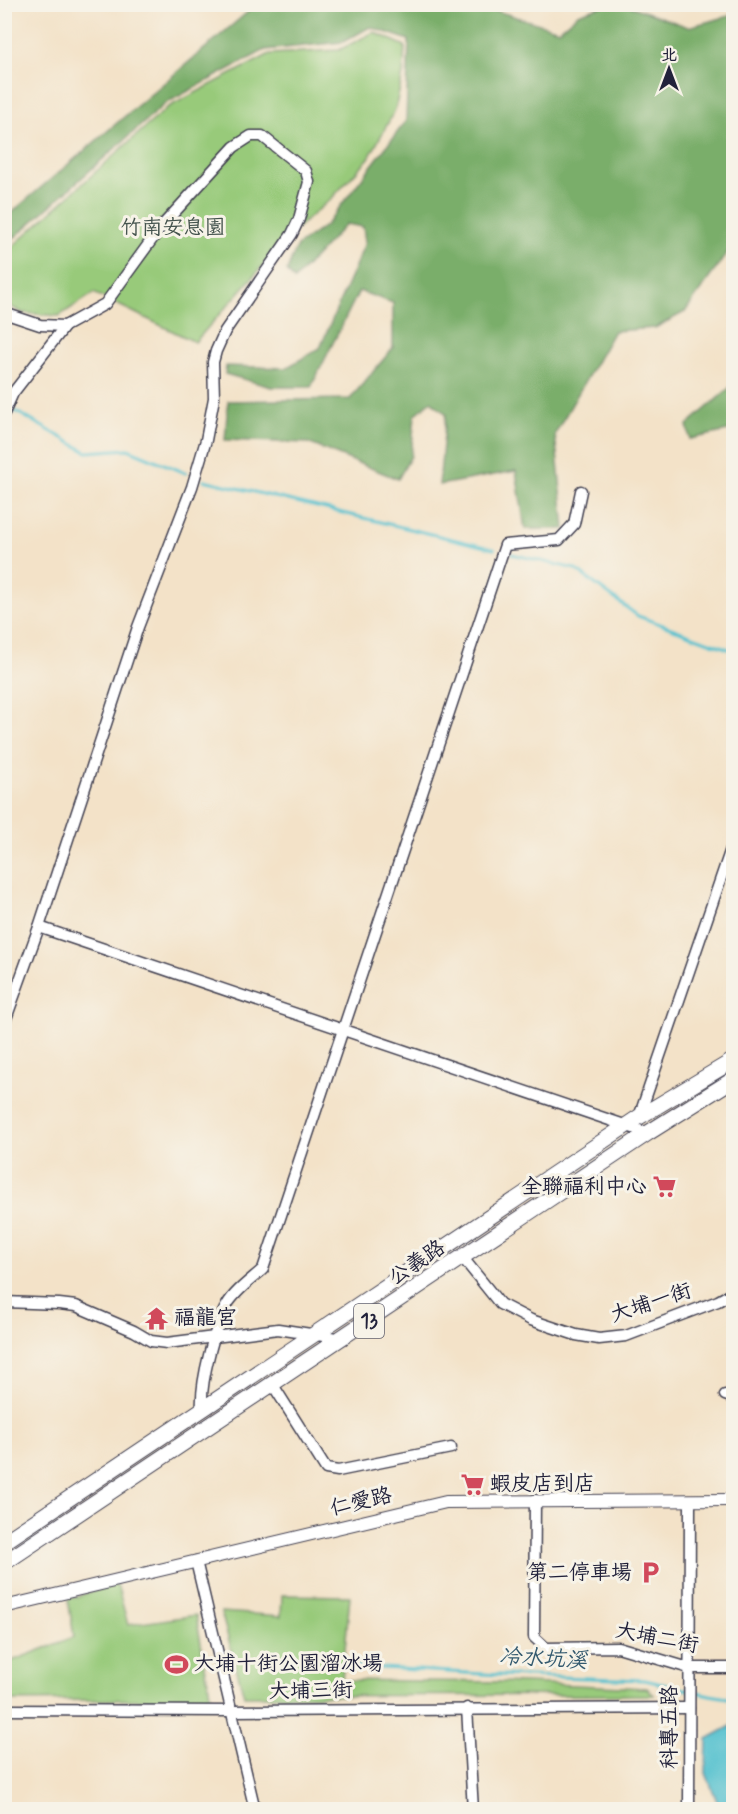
<svg xmlns="http://www.w3.org/2000/svg" width="738" height="1814" font-family="Mynerve,'LXGW WenKai TC',sans-serif">
  <style>
    .green { fill: #98ca7a; stroke: #5d765a; stroke-width: 1.5 }
    .forest { fill: #7aae6a; stroke: #4e6852; stroke-width: 1.5 }
    .water { fill: #55c1cf; stroke: #3c7285; stroke-width: 1.5 }
    .lines { fill: none; stroke-linecap: round; stroke-linejoin: round }
    .stream { stroke: #55c1cf; stroke-width: 3 }
    .minor-casing { stroke: #413f50; stroke-width: 13 }
    .tertiary-casing { stroke: #413f50; stroke-width: 14 }
    .primary-casing { stroke: #413f50; stroke-width: 17 }
    .minor { stroke: #fff; stroke-width: 10 }
    .tertiary { stroke: #fff; stroke-width: 12 }
    .primary { stroke: #fff; stroke-width: 15 }
    .labels { text-anchor: middle; dominant-baseline: central; stroke-width: 6; stroke-linejoin: round; paint-order: stroke }
    .shield { fill: #f7f3e8; stroke: #62616f; stroke-width: 1.5 }
    .shield-label { font-size: 20px; font-weight: bold; fill: #22223b }
    .park-label { font-size: 21px; fill: #45544e; stroke: #f7f3e8 }
    .poi-label { font-size: 21px; fill: #22223b; stroke: #f7f3e8; text-anchor: start }
    .street-label { font-size: 21px; fill: #22223b; stroke: #f7f3e8 }
    .water-label { font-size: 22px; font-style: italic; fill: #345a6f; stroke: #f7f3e8 }
  </style>
  <rect width="100%" height="100%" fill="#f7f3e8"/>
  <filter id="ink" filterUnits="userSpaceOnUse"><feTurbulence type="fractalNoise" baseFrequency=".0167" numOctaves="2"/><feDisplacementMap in="SourceGraphic" scale="12" xChannelSelector="R" yChannelSelector="G"/><feConvolveMatrix kernelMatrix="1 2 1 2 8 2 1 2 1" color-interpolation-filters="sRGB"/></filter>
  <filter id="wash" filterUnits="userSpaceOnUse"><feTurbulence type="fractalNoise" baseFrequency=".008" numOctaves="4" result="noise"/><feDisplacementMap in="SourceGraphic" scale="24" xChannelSelector="R" yChannelSelector="G"/><feGaussianBlur stdDeviation="1.35" result="paint"/><feColorMatrix in="noise" values="0 0 0 0 0 0 0 0 0 0 0 0 0 0 0 0 0 1.4 0 .05"/><feComposite in="paint" operator="in"/></filter>
  <g filter="url(#wash)">
    <rect width="100%" height="100%" fill="#f3e2c8"/>
    <g class="green">
      <path d="M374 32 405 46 403 74 395 110 369 158 332 198 294 231 195 342 94 293 59 316 23 313 5 304 4 254 168 107 270 54 339 50Z"/>
      <path d="M117 1584 128 1625 196 1615 211 1699 5 1701 4 1664 74 1637 68 1599Z"/>
      <path d="M282 1595 350 1596 342 1680 500 1682 647 1688 654 1695 244 1696 221 1612 281 1616Z"/>
    </g>
    <g class="forest">
      <path d="M256 5H490V9L559 30 578 14 605 5H627L688 27 733 15V245L685 312 655 328 614 331 555 434 565 529H525L516 471 439 485 446 414 431 401 415 415 411 456 398 479 308 443 225 440 228 401 350 399 393 348V303L359 291 311 387H271L225 374 226 366 286 368 320 348 365 243 363 227 346 224 294 280 287 271 297 246 326 225 406 121 409 40 370 27 343 42 265 50 166 103 5 246V218Z"/>
      <path d="M733 385V430L690 439 687 425Z"/>
    </g>
    <path class="water" d="M733 1725V1809H720L706 1773 707 1739Z"/>
    <g class="lines">
      <g class="stream">
        <path d="M15 411 87 452 128 449 186 473"/>
        <path d="M204 480 494 549"/>
        <path d="M512 554 575 569 638 616 734 651"/>
        <path d="M349 1666 500 1675 645 1680 710 1695 734 1699"/>
      </g>
    </g>
  </g>
  <g filter="url(#ink)">
    <g class="lines">
      <defs>
        <g id="minor">
          <path d="M4 313 40 325 65 326 105 304 161 227 234 147 251 136H262L306 171 309 182 299 219 292 234 225 331 216 351 213 362 214 398 206 440 192 487 138 627 39 927 4 1024"/>
          <path d="M4 413 13 393 65 326"/>
          <path d="M39 927 648 1133"/>
          <path d="M639 1117 734 840"/>
          <path d="M463 1258 500 1304 531 1320 576 1335 599 1339 626 1336 718 1301 734 1292"/>
          <path d="M4 1302 59 1304 76 1306 134 1331 151 1341 167 1343 278 1329 343 1339"/>
          <path d="M273 1385 326 1469 338 1471 451 1448"/>
          <path d="M725 1395 734 1398"/>
          <path d="M202 1408C200 1383 214 1328 227 1305 235 1291 251 1280 263 1269L505 545 559 540 574 524 581 491"/>
          <path d="M535 1500 534 1637 546 1648 618 1647 689 1668H734"/>
          <path d="M196 1561 255 1810"/>
          <path d="M467 1708 473 1810"/>
          <path d="M4 1710 233 1711 689 1708"/>
          <path d="M689 1810 690 1501"/>
        </g>
        <path id="tertiary" d="M4 1607 446 1502 734 1500"/>
        <g id="primary">
          <path d="M4 1542 639 1117 734 1060"/>
          <path d="M4 1563 648 1133 734 1079"/>
        </g>
      </defs>
      <use href="#minor" class="minor-casing"/>
      <use href="#tertiary" class="tertiary-casing"/>
      <use href="#primary" class="primary-casing"/>
      <use href="#minor" class="minor"/>
      <use href="#tertiary" class="tertiary"/>
      <use href="#primary" class="primary"/>
    </g>
  </g>
  <defs>
    <symbol id="supermarket-bare" viewBox="-9 -9 18 18"><path d="M-6-5.5h2.5l.6 2H6L4.5 2H-2.5L-4.4-4H-6ZM-1.5 3.2a1.3 1.3 0 1 0 .1 0ZM3 3.2a1.3 1.3 0 1 0 .1 0Z" fill="#d1495b" stroke="#f7f3e8" stroke-width="2.5" paint-order="stroke"/></symbol>
    <symbol id="temple-bare" viewBox="-9 -9 18 18"><path d="M0-6L5-2H3V0L6.5 2.5H4V6H1.5V3h-3V6H-4V2.5H-6.5L-3 0V-2H-5Z" fill="#d1495b" stroke="#f7f3e8" stroke-width="2.5" paint-order="stroke"/></symbol>
    <symbol id="parking-bare" viewBox="-9 -9 18 18"><path d="M-3.5-5.5H1a3.5 3.5 0 0 1 0 7H-1V5.5H-3.5ZM-1-3.4V-.6H.8a1.4 1.4 0 0 0 0-2.8Z" fill="#d1495b" stroke="#f7f3e8" stroke-width="2.5" paint-order="stroke"/></symbol>
    <symbol id="stadium-bare" viewBox="-9 -9 18 18"><path d="M0-5a6.5 5 0 1 0 0 10a6.5 5 0 1 0 0-10ZM-3.5-1.8h7v3.6h-7Z" fill="#d1495b" stroke="#f7f3e8" stroke-width="2.5" paint-order="stroke"/></symbol>
  </defs>
  <g fill-rule="evenodd">
    <use href="#supermarket-bare" x="648" y="1170" width="33" height="33"/>
    <use href="#temple-bare" x="140" y="1302" width="33" height="33"/>
    <use href="#supermarket-bare" x="456" y="1468" width="33" height="33"/>
    <use href="#parking-bare" x="634" y="1556" width="33" height="33"/>
    <use href="#stadium-bare" x="160" y="1648" width="33" height="33"/>
  </g>
  <g class="labels">
    <rect class="shield" x="354" y="1304" width="30" height="34" rx="4.5"/>
    <g class="shield-label">
      <text x="369" y="1321">13</text>
    </g>
    <g class="park-label">
      <text x="173" y="228">竹南安息園</text>
    </g>
    <g class="poi-label">
      <text x="647" y="1187" text-anchor="end">全聯福利中心</text>
      <text x="174" y="1318">福龍宮</text>
      <text x="490" y="1484">蝦皮店到店</text>
      <text x="632" y="1573" text-anchor="end">第二停車場</text>
      <text x="194" y="1664">大埔十街公園溜冰場</text>
    </g>
    <g class="street-label">
      <text transform="translate(417 1263) rotate(-34)">公義路</text>
      <text transform="translate(651 1303) rotate(-18)">大埔一街</text>
      <text transform="translate(361 1502) rotate(-13)">仁愛路</text>
      <text transform="translate(657 1638) rotate(11)">大埔二街</text>
      <text transform="translate(311 1691) rotate(-1)">大埔三街</text>
      <text transform="translate(670 1727) rotate(-90)">科專五路</text>
    </g>
    <g class="water-label">
      <text transform="translate(543 1659) rotate(3)">冷水坑溪</text>
    </g>
  </g>
  <rect width="738" height="1814" fill="none" stroke="#f7f3e8" stroke-width="24"/>
  <g transform="translate(669 69)" stroke="#f7f3e8" stroke-width="4.5" paint-order="stroke">
  <path d="M0-4.5L10 22L0 15L-10 22Z" fill="#22223b"/>
  <text y="-9" font-size="16" font-weight="bold" text-anchor="middle" fill="#22223b">北</text>
  </g>
</svg>
